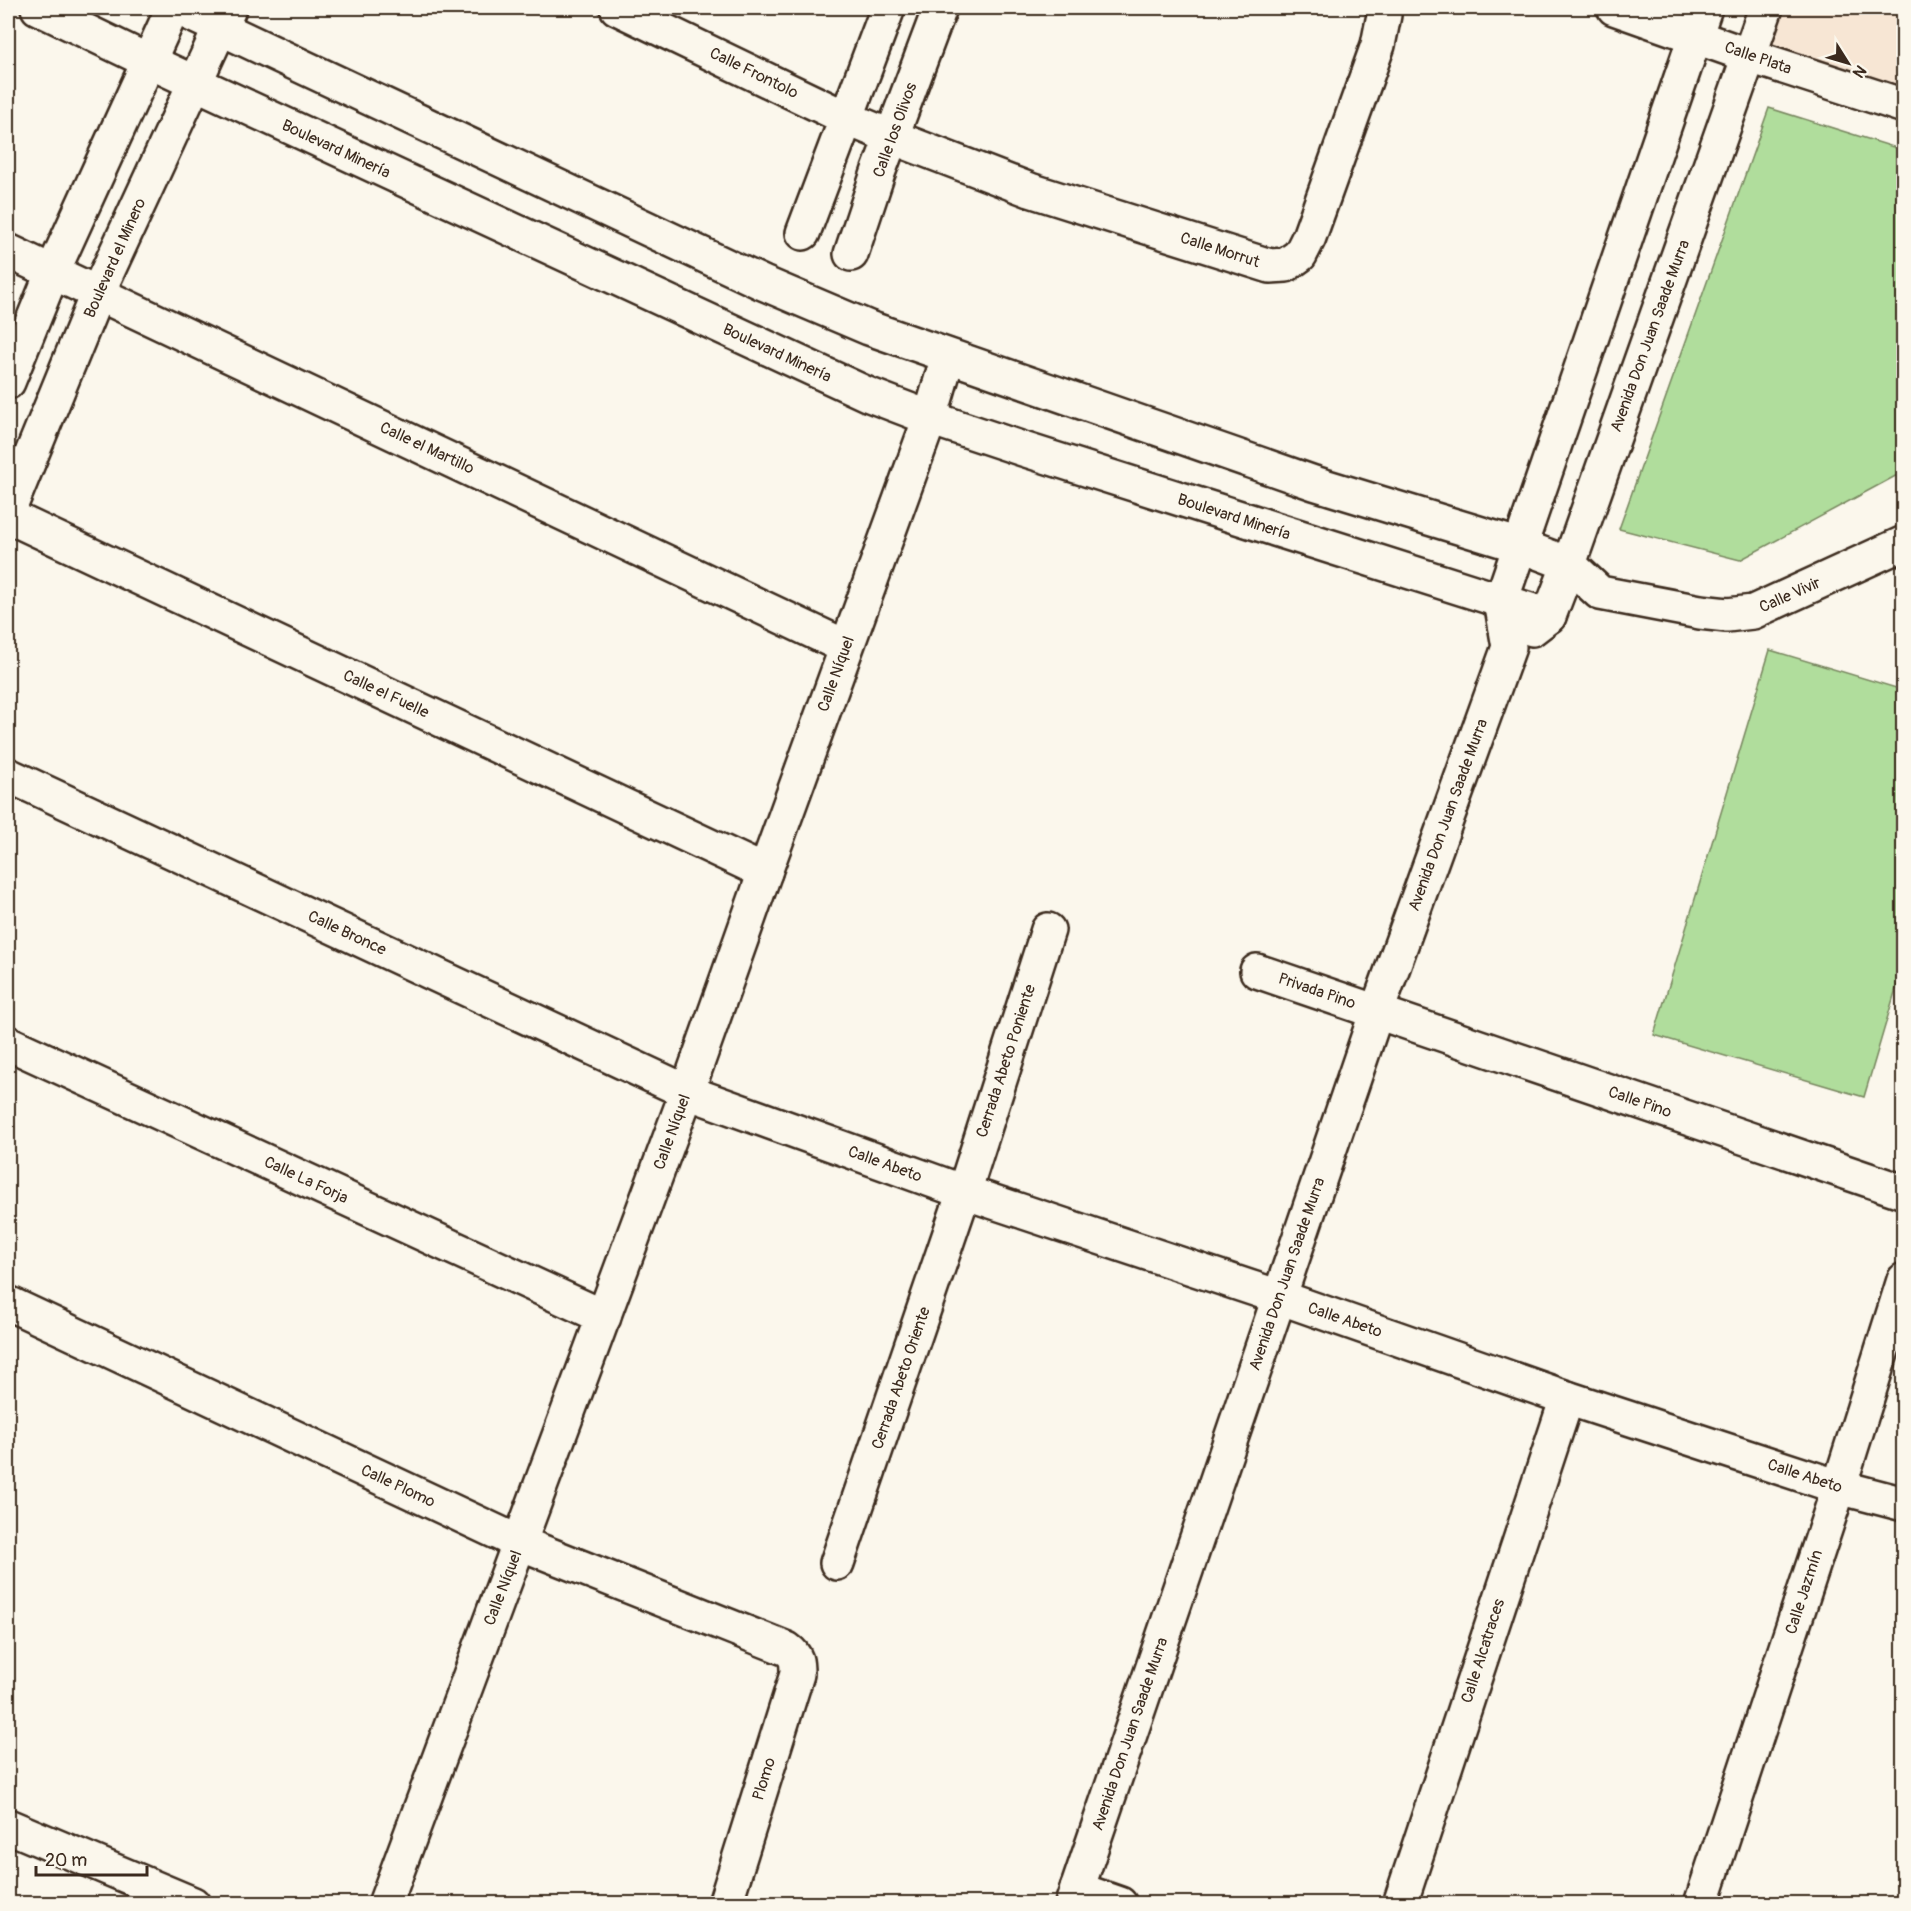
<svg xmlns="http://www.w3.org/2000/svg" width="1911" height="1911" font-family="Pangolin,sans-serif">
  <style>
    .built { fill: #f7e6d4 }
    .park { fill: #b0dd9c; stroke: #76845d; stroke-width: 1.5 }
    .lines { fill: none; stroke-linecap: round; stroke-linejoin: round }
    .minor-casing { stroke: #3b2a1e; stroke-width: 38 }
    .tertiary-casing { stroke: #3b2a1e; stroke-width: 38 }
    .minor { stroke: #fbf7ec; stroke-width: 33 }
    .tertiary { stroke: #fbf7ec; stroke-width: 33 }
    .labels { text-anchor: middle; dominant-baseline: central; stroke-width: 4.5; stroke-linejoin: round; paint-order: stroke }
    .street-label { font-size: 16px; fill: #3b2a1e; stroke: #fbf7ec }
  </style>
  <rect width="100%" height="100%" fill="#fbf7ec"/>
  <filter id="ink" filterUnits="userSpaceOnUse"><feTurbulence type="fractalNoise" baseFrequency=".0167" numOctaves="2"/><feDisplacementMap in="SourceGraphic" scale="12" xChannelSelector="R" yChannelSelector="G"/><feConvolveMatrix kernelMatrix="1 2 1 2 8 2 1 2 1" color-interpolation-filters="sRGB"/></filter>
  <g filter="url(#ink)">
    <path class="built" d="M1785 8H1903V88L1772 45Z"/>
    <g class="park">
      <path d="M1769 108 1903 150V472L1740 560 1619 529Z"/>
      <path d="M1770 650 1903 690V965L1864 1097 1654 1035Z"/>
    </g>
    <g class="lines">
      <defs>
        <g id="minor">
          <path d="M617 8 846 118 892 137 1030 190 1270 266 1286 265 1300 255 1309 237 1378 45 1384 15 1383 8"/>
          <path d="M1614 8 1750 56 1904 106"/>
          <path d="M803 233 888 8"/>
          <path d="M8 251 846 647"/>
          <path d="M851 254 878 173 940 8"/>
          <path d="M8 516 765 872"/>
          <path d="M1569 564 1600 593 1700 612 1727 615 1753 612 1904 543"/>
          <path d="M8 775 687 1092 964 1192 1279 1297 1567 1398 1839 1487 1904 1504"/>
          <path d="M1257 971 1904 1192"/>
          <path d="M8 1043 604 1317"/>
          <path d="M8 1303 520 1543 787 1649C797 1656 797 1662 797 1674L725 1904"/>
          <path d="M837 1563 964 1192 1048 930"/>
          <path d="M8 1826 193 1904"/>
          <path d="M1077 1889 1120 1904"/>
          <path d="M385 1904 687 1092 765 872 930 418 948 356"/>
          <path d="M1400 1904 1567 1398"/>
          <path d="M1701 1904 1839 1487 1904 1280"/>
        </g>
        <g id="tertiary">
          <path d="M38 8 148 61 867 394 930 418 1023 449 1549 616"/>
          <path d="M178 8 763 283 869 328 1314 483 1521 546 1569 564"/>
          <path d="M8 382 53 271 173 8"/>
          <path d="M8 512 98 292 229 9"/>
          <path d="M1532 629 1549 616 1569 564 1766 8"/>
          <path d="M1072 1904 1377 1011 1509 647 1501 601 1705 8"/>
        </g>
      </defs>
      <use href="#minor" class="minor-casing"/>
      <use href="#tertiary" class="tertiary-casing"/>
      <use href="#minor" class="minor"/>
      <use href="#tertiary" class="tertiary"/>
    </g>
  </g>
  <g class="labels">
    <g class="street-label">
      <text transform="translate(1758 58) rotate(19)">Calle Plata</text>
      <text transform="translate(754 73) rotate(26)">Calle Frontolo</text>
      <text transform="translate(895 130) rotate(-70)">Calle los Olivos</text>
      <text transform="translate(336 149) rotate(25)">Boulevard Minería</text>
      <text transform="translate(1220 250) rotate(18)">Calle Morrut</text>
      <text transform="translate(115 258) rotate(-66)">Boulevard el Minero</text>
      <text transform="translate(1650 336) rotate(-70)">Avenida Don Juan Saade Murra</text>
      <text transform="translate(777 353) rotate(25)">Boulevard Minería</text>
      <text transform="translate(427 448) rotate(25)">Calle el Martillo</text>
      <text transform="translate(1234 517) rotate(18)">Boulevard Minería</text>
      <text transform="translate(1790 595) rotate(-24)">Calle Vivir</text>
      <text transform="translate(836 674) rotate(-70)">Calle Níquel</text>
      <text transform="translate(386 694) rotate(25)">Calle el Fuelle</text>
      <text transform="translate(1448 815) rotate(-70)">Avenida Don Juan Saade Murra</text>
      <text transform="translate(347 933) rotate(25)">Calle Bronce</text>
      <text transform="translate(1317 991) rotate(19)">Privada Pino</text>
      <text transform="translate(1006 1061) rotate(-72)">Cerrada Abeto Poniente</text>
      <text transform="translate(1640 1102) rotate(19)">Calle Pino</text>
      <text transform="translate(672 1132) rotate(-70)">Calle Níquel</text>
      <text transform="translate(885 1164) rotate(20)">Calle Abeto</text>
      <text transform="translate(306 1180) rotate(25)">Calle La Forja</text>
      <text transform="translate(1287 1274) rotate(-71)">Avenida Don Juan Saade Murra</text>
      <text transform="translate(1345 1320) rotate(19)">Calle Abeto</text>
      <text transform="translate(901 1378) rotate(-71)">Cerrada Abeto Oriente</text>
      <text transform="translate(1805 1476) rotate(18)">Calle Abeto</text>
      <text transform="translate(398 1486) rotate(25)">Calle Plomo</text>
      <text transform="translate(503 1588) rotate(-69)">Calle Níquel</text>
      <text transform="translate(1804 1592) rotate(-72)">Calle Jazmín</text>
      <text transform="translate(1483 1651) rotate(-72)">Calle Alcatraces</text>
      <text transform="translate(1130 1734) rotate(-71)">Avenida Don Juan Saade Murra</text>
      <text transform="translate(764 1779) rotate(-73)">Plomo</text>
    </g>
  </g>
  <rect width="1911" height="1911" fill="none" stroke="#fbf7ec" stroke-width="30"/>
  <rect x="15" y="15" width="1881" height="1881" fill="none" stroke="#3b2a1e" stroke-width="2" filter="url(#ink)"/>
  <g transform="translate(1848 63) rotate(127)" stroke="#fbf7ec" stroke-width="4.5" paint-order="stroke">
  <path d="M0-4.5L10 22L0 15L-10 22Z" fill="#3b2a1e"/>
  <text y="-9" font-size="16" font-weight="bold" text-anchor="middle" fill="#3b2a1e">N</text>
  </g>
  <path d="M36 1866v9h111v-9" fill="none" stroke="#3b2a1e" stroke-width="3"/>
  <text x="45" y="1866" font-size="18" fill="#3b2a1e" stroke="#fbf7ec" stroke-width="4.5" paint-order="stroke">20 m</text>
</svg>
